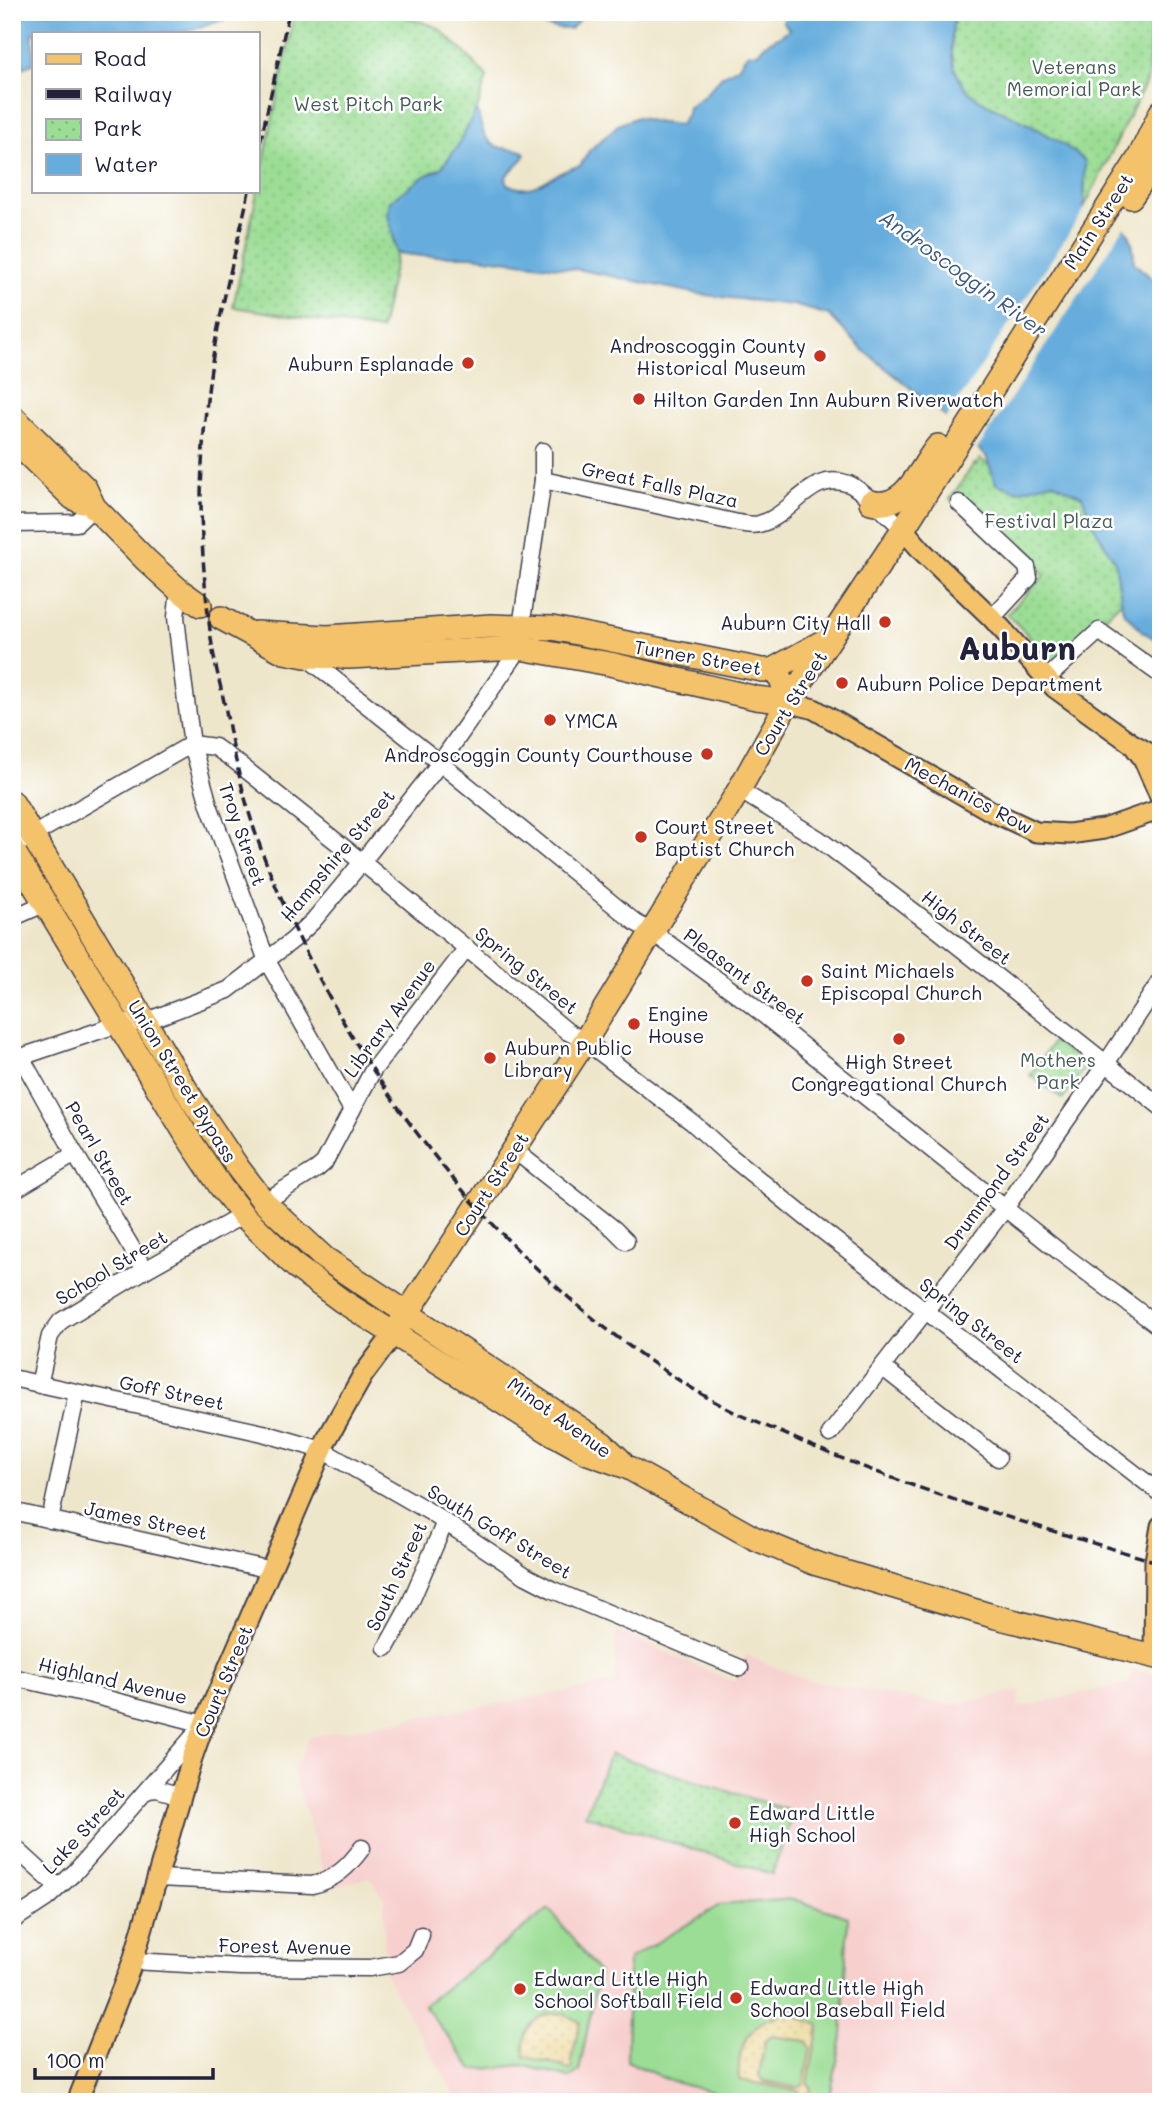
<svg xmlns="http://www.w3.org/2000/svg" width="1173" height="2114" font-family="Mali,sans-serif">
  <style>
    .built { fill: #f7d0ce }
    .grass { fill: #9bdd94; stroke: #5e8068; stroke-width: 2 }
    .sand { fill: url(#sand-dots); stroke: #887e6c; stroke-width: 2; fill-rule: evenodd }
    .park { fill: url(#park-dots); stroke: #5e8068; stroke-width: 2 }
    .water { fill: #66addd; stroke: #44688c; stroke-width: 2 }
    .pier { fill: #eee6ca }
    .lines { fill: none; stroke-linecap: round; stroke-linejoin: round }
    .minor-casing { stroke: #413f50; stroke-width: 19 }
    .major-casing { stroke: #413f50; stroke-width: 23 }
    .highway-casing { stroke: #413f50; stroke-width: 26 }
    .minor { stroke: #fff; stroke-width: 16 }
    .major { stroke: #f3c26a; stroke-width: 19 }
    .highway { stroke: #f3c26a; stroke-width: 23 }
    .rail { stroke: #22223b; stroke-width: 3.5; stroke-dasharray: 10 5; stroke-linecap: butt }
    .poi-dot { fill: #c8321e; stroke: #fff; stroke-width: 2.5 }
    .labels { text-anchor: middle; dominant-baseline: central; stroke-width: 5; stroke-linejoin: round; paint-order: stroke }
    .park-label { font-size: 19px; fill: #465a56; stroke: #fff }
    .street-label { font-size: 19px; fill: #22223b; stroke: #fff }
    .poi-label { font-size: 19px; fill: #22223b; stroke: #fff; text-anchor: start }
    .water-label { font-size: 21px; font-style: italic; fill: #3d5a7c; stroke: #fff }
    .town-label { font-size: 33px; font-weight: bold; fill: #22223b; stroke: #fff }
  </style>
  <defs>
    <pattern id="sand-dots" width="8" height="8" patternUnits="userSpaceOnUse" patternTransform="scale(1.75)"><rect width="8" height="8" fill="#eeda9e"/><path d="M2 2h.1M6 6h.1" fill="none" stroke="#ccbb89" stroke-width="1.8" stroke-linecap="round"/></pattern>
    <pattern id="park-dots" width="8" height="8" patternUnits="userSpaceOnUse" patternTransform="scale(1.75)"><rect width="8" height="8" fill="#9bdd94"/><path d="M2 2h.1M6 6h.1" fill="none" stroke="#85bd80" stroke-width="1.8" stroke-linecap="round"/></pattern>
  </defs>
  <rect width="100%" height="100%" fill="#fff"/>
  <filter id="ink" filterUnits="userSpaceOnUse"><feTurbulence type="fractalNoise" baseFrequency=".0143" numOctaves="2"/><feDisplacementMap in="SourceGraphic" scale="14" xChannelSelector="R" yChannelSelector="G"/><feConvolveMatrix kernelMatrix="1 2 1 2 8 2 1 2 1" color-interpolation-filters="sRGB"/></filter>
  <filter id="wash" filterUnits="userSpaceOnUse"><feTurbulence type="fractalNoise" baseFrequency=".00686" numOctaves="4" result="noise"/><feDisplacementMap in="SourceGraphic" scale="28" xChannelSelector="R" yChannelSelector="G"/><feGaussianBlur stdDeviation="1.57" result="paint"/><feColorMatrix in="noise" values="0 0 0 0 0 0 0 0 0 0 0 0 0 0 0 0 0 1.4 0 .05"/><feComposite in="paint" operator="in"/></filter>
  <g filter="url(#wash)">
    <rect width="100%" height="100%" fill="#eee6ca"/>
    <path class="built" d="M618 1632 735 1682 746 1655 807 1680 949 1705 1021 1691 1017 1708 1129 1683 1133 1669 1161 1676V2102H459L378 1962H385L384 1899 370 1877 332 1888 324 1875 294 1772 309 1737 616 1683 615 1639Z"/>
    <g class="grass">
      <path d="M793 1899 848 1917 842 2037 829 2102H752L670 2081 627 2061 629 1959 720 1905Z"/>
      <path d="M549 1909 599 1973 579 2071 569 2078 523 2065 473 2070 424 2005Z"/>
    </g>
    <g class="sand">
      <path d="M553 2013 564 2014 580 2022 571 2062 573 2067 570 2070 566 2069 564 2066 525 2057C521 2034 530 2017 553 2013Z"/>
      <path d="M786 2014 794 2015 819 2025 808 2083 811 2088V2091L807 2095 803 2096 798 2091 739 2080C736 2047 751 2018 786 2014ZM771 2036 806 2041 811 2048 804 2084 798 2088 763 2081 759 2075 765 2040Z"/>
    </g>
    <g class="park">
      <path d="M295 12H390L437 27 464 52 487 77 477 109 457 147 441 168 423 177 393 240 397 253 381 330 233 307Z"/>
      <path d="M955 12H1151L1148 78 1084 208 1085 161C1063 147 1042 132 1020 120 1007 113 993 108 980 100 948 81 949 45 955 12Z"/>
      <path d="M980 459 996 470 1070 476C1076 485 1085 496 1088 506 1093 522 1091 530 1109 538L1129 594 1057 664 1007 614 1045 575 976 505 966 514 950 499 974 464 976 465Z"/>
      <path d="M1054 1041 1087 1065 1063 1099 1030 1075Z"/>
      <path d="M610 1754 794 1812 772 1874 585 1815Z"/>
    </g>
    <g class="water">
      <path d="M12 12H247L180 33H33V64L12 71Z"/>
      <path d="M524 12H586L571 29C552 30 541 25 524 16Z"/>
      <path d="M783 12H955C951 36 947 65 964 86 977 103 1002 110 1020 120 1043 132 1066 144 1085 161L1084 208C1118 224 1134 221 1134 263L1155 281 1161 291V643L1142 631 1123 611 1115 562 1091 521 1082 496 1052 482 1018 491 996 484 986 456 938 410 863 350 829 315 793 305 704 295 581 270 471 256H422L397 253 388 214 390 201 423 177 441 168 457 147 477 109C482 130 484 148 509 149 516 149 519 149 525 153L524 158 506 176 507 184C537 199 549 171 580 166L589 151 618 125 637 117 655 122 680 125 687 114 688 107 704 96 722 76 738 67 747 54 759 52C765 40 780 39 789 29L783 22 786 17Z"/>
    </g>
    <path class="pier" d="M1088 204V206L1126 224 976 451 945 421Z"/>
  </g>
  <g filter="url(#ink)">
    <g class="lines">
      <defs>
        <g id="minor">
          <path d="M543 480 738 523C745 524 753 526 759 524 792 517 810 469 849 484 858 487 894 520 903 529"/>
          <path d="M959 503 1027 567 1029 578 992 618"/>
          <path d="M12 524 77 523 94 507"/>
          <path d="M179 590 176 617 183 679 192 744 209 805 267 961 352 1110"/>
          <path d="M305 656 440 763 636 923 651 931 745 1000 1061 1253 1161 1328"/>
          <path d="M1046 679 1099 631 1161 675"/>
          <path d="M739 790 819 839 938 930 1161 1107"/>
          <path d="M12 847 192 744 215 747 235 761 362 862 568 1032 585 1041 693 1123 725 1152 814 1224 1161 1494"/>
          <path d="M12 918 46 903"/>
          <path d="M21 1057 75 1154 145 1270"/>
          <path d="M12 1060 119 1024 144 1022 228 990 293 940 313 921 362 862 440 763 520 648 521 627 543 480V451"/>
          <path d="M514 1150 614 1229 626 1241"/>
          <path d="M12 1191 75 1154"/>
          <path d="M264 1202 317 1169 324 1163 373 1070 467 948"/>
          <path d="M882 1367 998 1458"/>
          <path d="M12 1378 263 1433 322 1450 430 1512 526 1576 553 1590 740 1668"/>
          <path d="M39 1385 50 1336 61 1321 145 1270 243 1215"/>
          <path d="M830 1434 1006 1207 1105 1065 1161 980"/>
          <path d="M12 1511 271 1570"/>
          <path d="M50 1520 77 1393"/>
          <path d="M386 1648 408 1608 445 1522"/>
          <path d="M12 1677 92 1695 204 1724 76 1871 47 1898 12 1921"/>
          <path d="M148 1790 157 1789 181 1796"/>
          <path d="M12 1845 58 1887"/>
          <path d="M157 1878 312 1885C335 1880 349 1866 362 1848"/>
          <path d="M133 1961 240 1967 370 1968 399 1963 415 1950 421 1935"/>
        </g>
        <g id="major">
          <path d="M903 529 922 551 992 618 1055 688 1131 743 1161 760"/>
          <path d="M788 702 814 709 991 811 1036 832 1069 834 1104 829 1161 809"/>
          <path d="M1134 746 1143 758 1161 799"/>
          <path d="M1154 1657 1155 1561 1161 1526"/>
          <path d="M77 2102 133 1961 192 1758 204 1724 327 1439 363 1375 393 1335"/>
        </g>
        <g id="highway">
          <path d="M1131 197 1161 154"/>
          <path d="M12 416 85 488 94 507 146 560 179 590 200 605"/>
          <path d="M12 439 73 498 82 502"/>
          <path d="M871 502C905 512 921 466 938 446"/>
          <path d="M221 618 284 652 305 656 349 657 520 648 610 664 756 698 788 702"/>
          <path d="M256 633 327 637 491 626 552 628 762 670H772L781 678 788 702"/>
          <path d="M772 670 826 640"/>
          <path d="M12 802 193 1101 238 1168 264 1202 324 1258 602 1443 620 1460"/>
          <path d="M12 849 187 1136 221 1187 243 1215 295 1266 342 1301 548 1431 588 1453 627 1467 754 1538 814 1563 996 1617 1161 1658"/>
          <path d="M393 1335 585 1041 739 790 788 702 903 529 1139 158 1161 112"/>
        </g>
      </defs>
      <use href="#minor" class="minor-casing"/>
      <use href="#major" class="major-casing"/>
      <use href="#highway" class="highway-casing"/>
      <use href="#minor" class="minor"/>
      <use href="#major" class="major"/>
      <use href="#highway" class="highway"/>
      <g class="rail">
        <path d="M257 157 289 12"/>
        <path d="M249 191C239 237 227 282 218 328 207 383 202 441 201 497 201 543 205 592 211 638 214 662 221 687 226 711 235 761 246 810 264 857 349 1077 511 1288 719 1404 743 1418 770 1427 796 1439 913 1491 1038 1527 1161 1563"/>
      </g>
    </g>
  </g>
  <g class="poi-dot">
    <circle cx="820" cy="356" r="7"/>
    <circle cx="468" cy="363" r="7"/>
    <circle cx="639" cy="399" r="7"/>
    <circle cx="885" cy="622" r="7"/>
    <circle cx="842" cy="683" r="7"/>
    <circle cx="550" cy="720" r="7"/>
    <circle cx="707" cy="754" r="7"/>
    <circle cx="641" cy="837" r="7"/>
    <circle cx="807" cy="981" r="7"/>
    <circle cx="634" cy="1024" r="7"/>
    <circle cx="899" cy="1039" r="7"/>
    <circle cx="490" cy="1058" r="7"/>
    <circle cx="735" cy="1823" r="7"/>
    <circle cx="520" cy="1989" r="7"/>
    <circle cx="736" cy="1998" r="7"/>
  </g>
  <g class="labels">
    <g class="park-label">
      <text x="1074" y="66">Veterans<tspan x="1074" dy="22">Memorial Park</tspan></text>
      <text x="368" y="103">West Pitch Park</text>
      <text x="1049" y="520">Festival Plaza</text>
      <text x="1058" y="1059">Mothers<tspan x="1058" dy="22">Park</tspan></text>
    </g>
    <g class="street-label">
      <text transform="translate(1098 221) rotate(-57)">Main Street</text>
      <text transform="translate(660 484) rotate(12)">Great Falls Plaza</text>
      <text transform="translate(698 657) rotate(10)">Turner Street</text>
      <text transform="translate(790 703) rotate(-58)">Court Street</text>
      <text transform="translate(969 795) rotate(28)">Mechanics Row</text>
      <text transform="translate(243 834) rotate(71)">Troy Street</text>
      <text transform="translate(337 855) rotate(-50)">Hampshire Street</text>
      <text transform="translate(967 927) rotate(38)">High Street</text>
      <text transform="translate(527 970) rotate(39)">Spring Street</text>
      <text transform="translate(745 976) rotate(37)">Pleasant Street</text>
      <text transform="translate(389 1018) rotate(-54)">Library Avenue</text>
      <text transform="translate(183 1081) rotate(58)">Union Street Bypass</text>
      <text transform="translate(100 1153) rotate(60)">Pearl Street</text>
      <text transform="translate(996 1181) rotate(-54)">Drummond Street</text>
      <text transform="translate(491 1184) rotate(-57)">Court Street</text>
      <text transform="translate(111 1267) rotate(-31)">School Street</text>
      <text transform="translate(972 1320) rotate(38)">Spring Street</text>
      <text transform="translate(172 1392) rotate(12)">Goff Street</text>
      <text transform="translate(560 1417) rotate(36)">Minot Avenue</text>
      <text transform="translate(146 1520) rotate(12)">James Street</text>
      <text transform="translate(500 1531) rotate(31)">South Goff Street</text>
      <text transform="translate(396 1576) rotate(-65)">South Street</text>
      <text transform="translate(113 1680) rotate(13)">Highland Avenue</text>
      <text transform="translate(223 1681) rotate(-67)">Court Street</text>
      <text transform="translate(83 1830) rotate(-47)">Lake Street</text>
      <text transform="translate(285 1946) rotate(1)">Forest Avenue</text>
    </g>
    <g class="poi-label">
      <text x="806" y="345" text-anchor="end">Androscoggin County<tspan x="806" dy="22">Historical Museum</tspan></text>
      <text x="454" y="363" text-anchor="end">Auburn Esplanade</text>
      <text x="653" y="399">Hilton Garden Inn Auburn Riverwatch</text>
      <text x="871" y="622" text-anchor="end">Auburn City Hall</text>
      <text x="856" y="683">Auburn Police Department</text>
      <text x="564" y="720">YMCA</text>
      <text x="693" y="754" text-anchor="end">Androscoggin County Courthouse</text>
      <text x="655" y="826">Court Street<tspan x="655" dy="22">Baptist Church</tspan></text>
      <text x="821" y="970">Saint Michaels<tspan x="821" dy="22">Episcopal Church</tspan></text>
      <text x="648" y="1013">Engine<tspan x="648" dy="22">House</tspan></text>
      <text x="504" y="1047">Auburn Public<tspan x="504" dy="22">Library</tspan></text>
      <text x="899" y="1061" text-anchor="middle">High Street<tspan x="899" dy="22">Congregational Church</tspan></text>
      <text x="749" y="1812">Edward Little<tspan x="749" dy="22">High School</tspan></text>
      <text x="534" y="1978">Edward Little High<tspan x="534" dy="22">School Softball Field</tspan></text>
      <text x="750" y="1987">Edward Little High<tspan x="750" dy="22">School Baseball Field</tspan></text>
    </g>
    <g class="water-label">
      <text transform="translate(964 273) rotate(36)">Androscoggin River</text>
    </g>
    <g class="town-label">
      <text x="1017" y="646">Auburn</text>
    </g>
  </g>
  <rect width="1173" height="2114" fill="none" stroke="#fff" stroke-width="42"/>
  <rect x="32" y="32" width="228" height="161" fill="#ffffff" stroke="#a7a7b1" stroke-width="2"/>
  <rect x="46" y="54" width="35" height="10" fill="#f3c26a" stroke="#a7a7b1" stroke-width="2"/>
  <text x="94" y="66" font-size="21" fill="#22223b">Road</text>
  <rect x="46" y="89" width="35" height="10" fill="#22223b" stroke="#a7a7b1" stroke-width="2"/>
  <text x="94" y="102" font-size="21" fill="#22223b">Railway</text>
  <rect x="46" y="119" width="35" height="21" fill="url(#park-dots)" stroke="#a7a7b1" stroke-width="2"/>
  <text x="94" y="136" font-size="21" fill="#22223b">Park</text>
  <rect x="46" y="154" width="35" height="21" fill="#66addd" stroke="#a7a7b1" stroke-width="2"/>
  <text x="94" y="172" font-size="21" fill="#22223b">Water</text>
  <path d="M35 2068v10h178v-10" fill="none" stroke="#22223b" stroke-width="3.5"/>
  <text x="46" y="2068" font-size="21" fill="#22223b" stroke="#ffffff" stroke-width="5" paint-order="stroke">100 m</text>
</svg>
